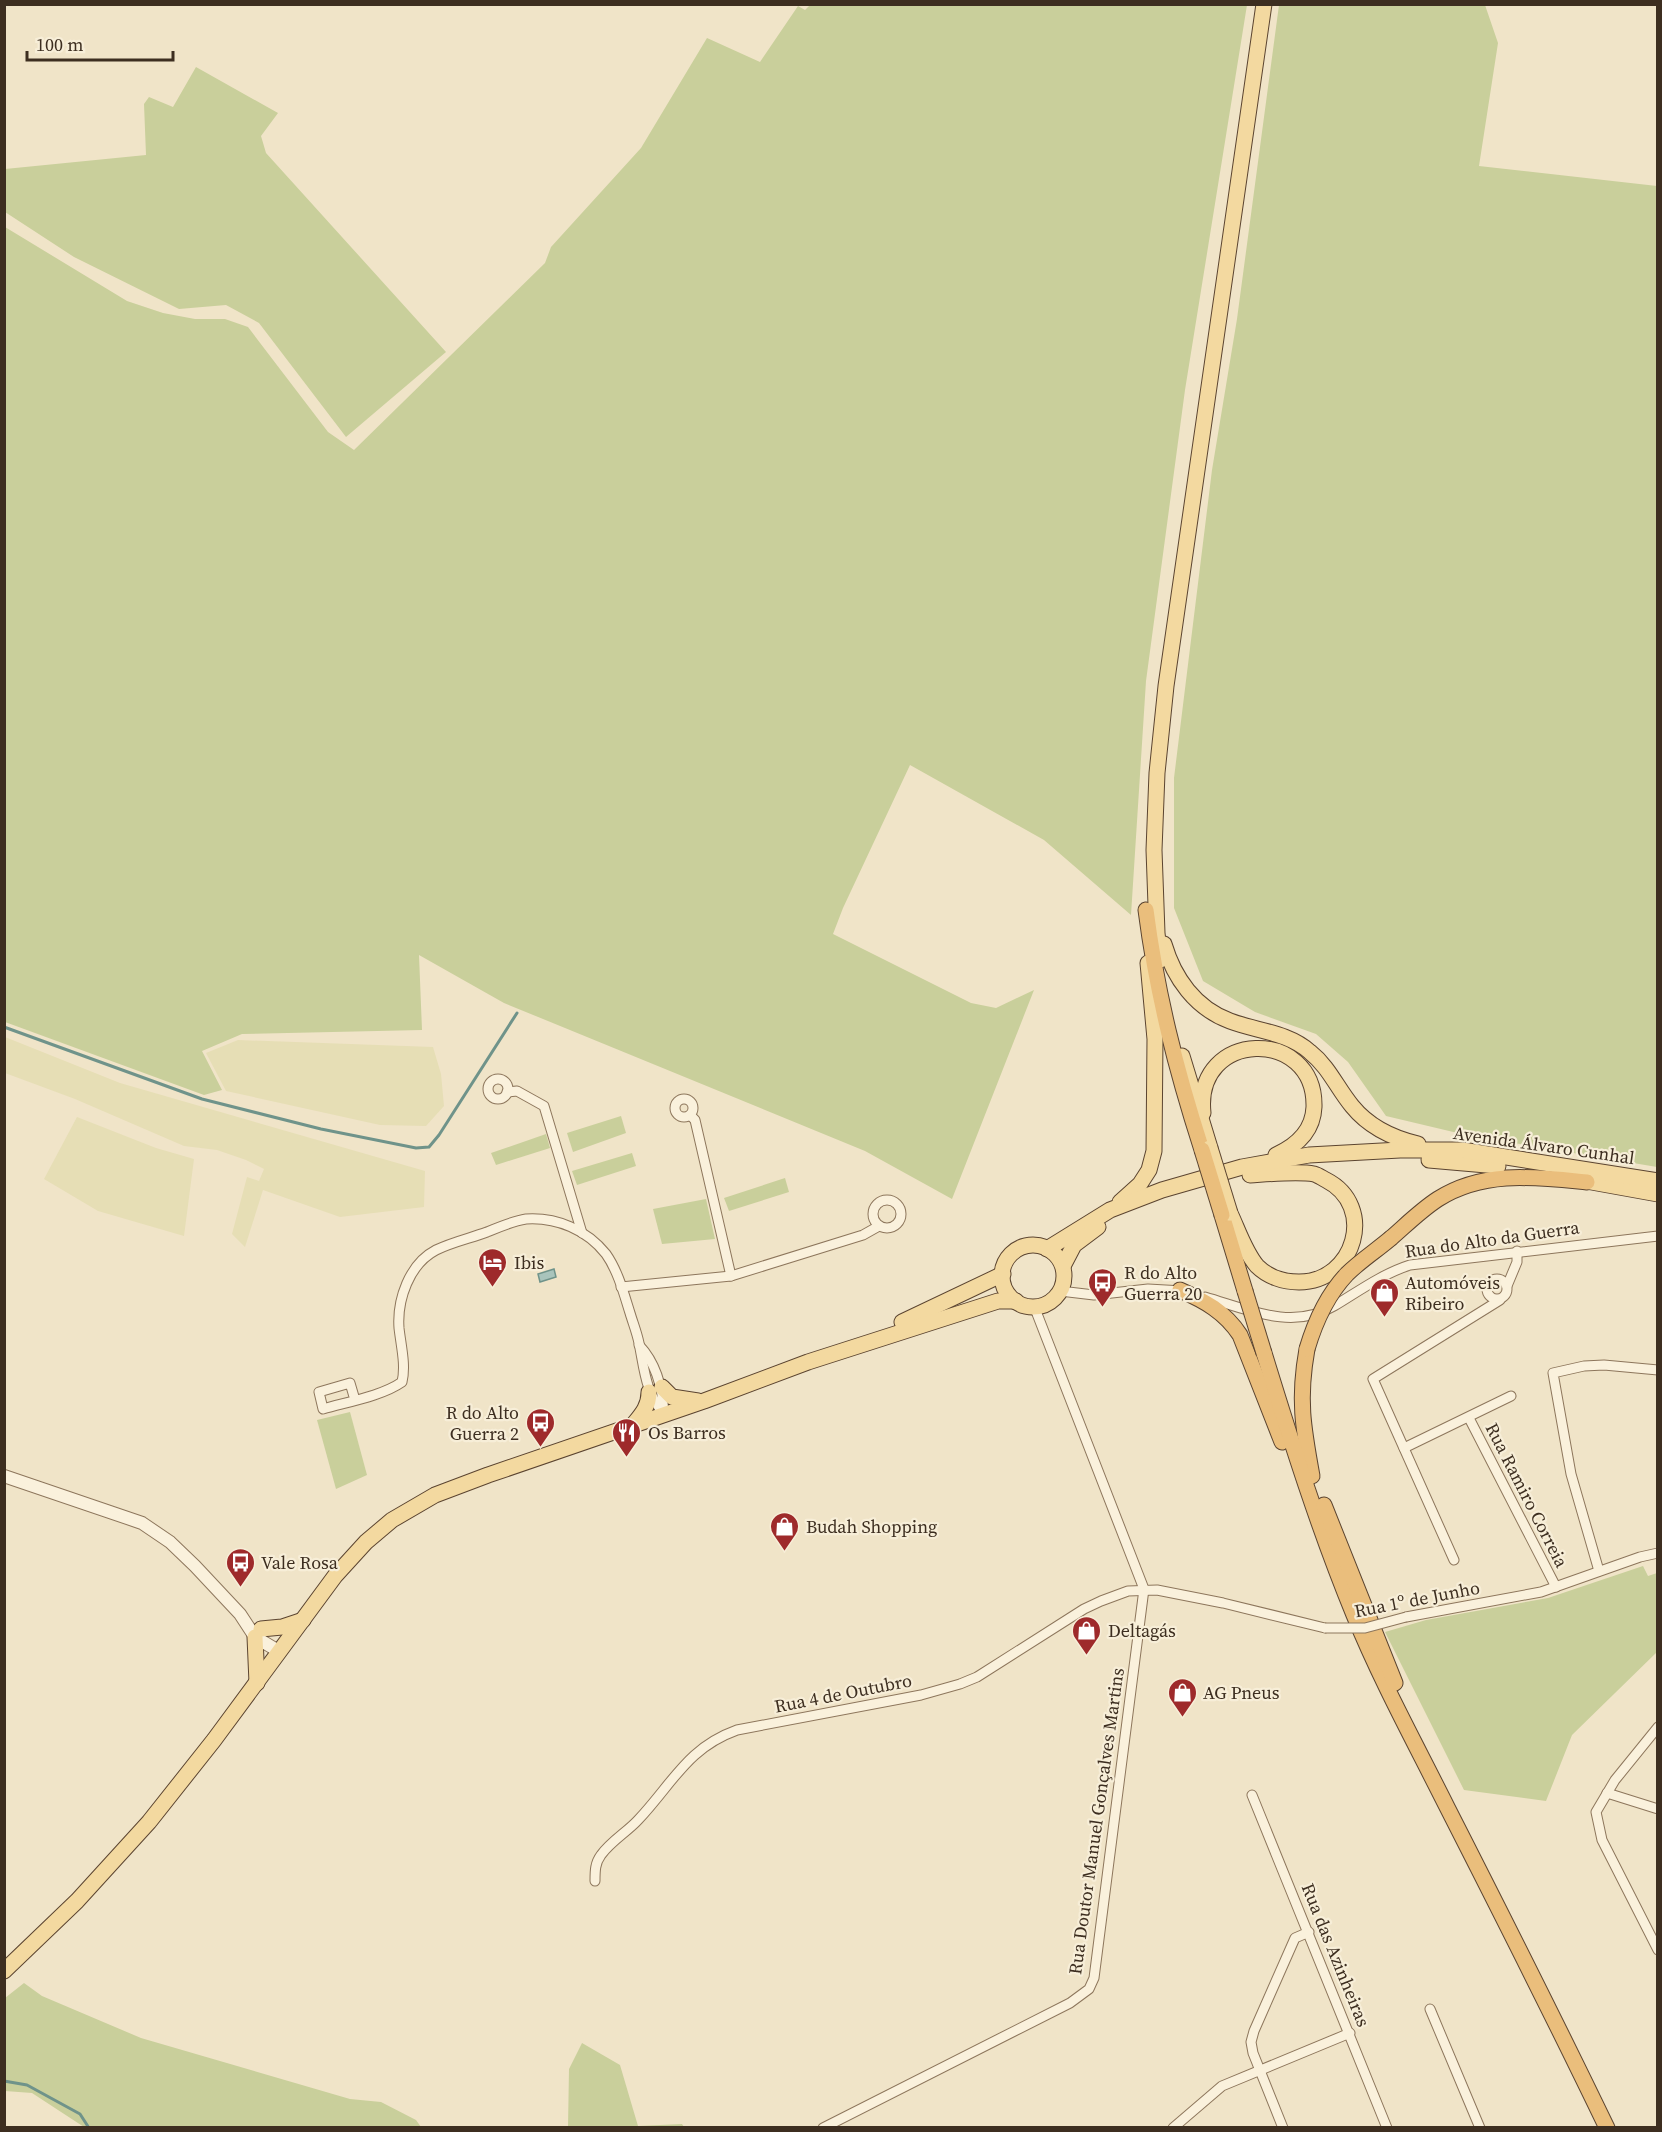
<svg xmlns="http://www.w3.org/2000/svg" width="1662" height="2132" font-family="'Source Serif 4',serif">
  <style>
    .farmland { fill: #e6deb5 }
    .green { fill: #c9cf9b }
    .water { fill: #a9c4bc; stroke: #6f938a; stroke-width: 1.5 }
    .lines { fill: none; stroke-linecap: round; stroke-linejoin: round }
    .stream { stroke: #6f938a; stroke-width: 3 }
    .minor-casing { stroke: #8d765c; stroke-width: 11 }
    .tertiary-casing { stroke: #8d765c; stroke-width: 14 }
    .primary-casing { stroke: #5b4430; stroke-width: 17 }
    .trunk-casing { stroke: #5b4430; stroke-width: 17 }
    .minor { stroke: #faf1dc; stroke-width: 9 }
    .tertiary { stroke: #faf1dc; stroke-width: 12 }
    .primary { stroke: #f3d9a0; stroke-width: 15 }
    .trunk { stroke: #eabe7c; stroke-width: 15 }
    .minor-bridge-casing { stroke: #8d765c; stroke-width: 11; stroke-linecap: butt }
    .primary-bridge-casing { stroke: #5b4430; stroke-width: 17; stroke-linecap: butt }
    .trunk-bridge-casing { stroke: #5b4430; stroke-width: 17; stroke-linecap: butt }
    .minor-bridge { stroke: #faf1dc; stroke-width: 9 }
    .primary-bridge { stroke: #f3d9a0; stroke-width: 15 }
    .trunk-bridge { stroke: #eabe7c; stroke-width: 15 }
    .labels { text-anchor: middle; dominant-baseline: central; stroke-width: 4.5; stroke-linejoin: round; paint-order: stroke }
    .street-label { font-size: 18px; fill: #3d2e20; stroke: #f7eed8 }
    .poi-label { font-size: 18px; fill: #3d2e20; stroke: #f7eed8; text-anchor: start }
  </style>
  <rect width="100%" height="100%" fill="#f0e4c8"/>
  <g class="farmland">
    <path d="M5 1037 120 1083 425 1171 424 1207 340 1217 263 1190 245 1247 232 1234 247 1177 259 1181 264 1169 246 1160 217 1150 184 1146 75 1099 5 1073Z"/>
    <path d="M238 1040 433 1047 441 1074 444 1106 426 1126 380 1125 226 1091 206 1053Z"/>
    <path d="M77 1117 156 1148 194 1159 184 1236 98 1211 44 1179Z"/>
  </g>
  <g class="green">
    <path d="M811 4 1247 5 1185 390 1146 681 1131 915 1044 840 910 765 843 908 833 934 971 1003 996 1008 1034 990 952 1199 865 1151 504 1003 419 955 422 1030 242 1034 202 1051 222 1090 204 1095 5 1022V227L127 301 163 313 195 319H225L248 327 328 432 354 450 545 263 551 247 641 148 707 38 760 62 798 6 805 10Z"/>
    <path d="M1279 5H1485L1498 43 1479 166 1657 186V1167L1466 1135 1386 1116 1348 1062 1316 1034 1255 1012 1203 981 1174 908V778L1212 470 1237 319Z"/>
    <path d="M196 67 278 113 261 136 266 153 446 352 346 437 259 323 226 305 179 309 74 257 5 212V169L146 155 144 104 149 97 173 107Z"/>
    <path d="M621 1116 626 1133 573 1152 567 1133Z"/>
    <path d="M546 1134 550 1148 496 1165 491 1153Z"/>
    <path d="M632 1153 636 1166 577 1185 572 1171Z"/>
    <path d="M785 1178 789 1192 729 1211 724 1198Z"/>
    <path d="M706 1199 715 1239 662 1244 653 1209Z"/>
    <path d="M350 1412 367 1475 336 1489 317 1420Z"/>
    <path d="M1643 1566 1648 1576 1657 1573V1652L1572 1735 1546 1801 1464 1790 1385 1632 1426 1620 1548 1598Z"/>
    <path d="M24 1983 42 1996 141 2038 350 2099 381 2102 416 2120 421 2127H84L32 2093 5 2091V1998Z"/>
    <path d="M582 2043 620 2065 638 2126 682 2124 684 2127H568L569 2069Z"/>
  </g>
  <path class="water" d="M554 1269 556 1277 540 1282 538 1274Z"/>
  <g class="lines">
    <g class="stream">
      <path d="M4 1027 202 1099 321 1129 416 1148 429 1147 439 1135 517 1013"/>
      <path d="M4 2081 27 2085 80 2114 89 2128"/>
    </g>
    <defs>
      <g id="minor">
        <circle cx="498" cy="1089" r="10"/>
        <path d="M507 1092 517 1091 544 1106 582 1233"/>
        <circle cx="684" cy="1108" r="9"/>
        <path d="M690 1115 695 1120 731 1276"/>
        <circle cx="887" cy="1214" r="14"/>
        <circle cx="1497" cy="1289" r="10"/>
        <path d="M1507 1286 1517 1262V1251"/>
        <path d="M621 1287 731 1276 863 1235 879 1226"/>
        <path d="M1060 1291 1094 1295 1148 1289 1183 1291"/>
        <path d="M1205 1297C1247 1309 1292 1331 1334 1306 1359 1291 1382 1274 1410 1265L1658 1236"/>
        <path d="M639 1345C656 1363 663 1390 664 1415"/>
        <path d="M355 1400 350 1383 319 1392 323 1409C347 1402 382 1396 402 1382 406 1365 401 1346 399 1328 397 1300 409 1264 436 1250 452 1242 471 1238 487 1232 499 1227 513 1221 526 1219 557 1217 587 1230 606 1254 618 1271 624 1294 630 1313 633 1323 637 1333 639 1343 645 1373 645 1390 664 1415"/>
        <path d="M1469 1418 1556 1587"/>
        <path d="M1404 1448 1511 1396"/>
        <path d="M1454 1560 1373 1379 1500 1300"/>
        <path d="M1599 1571 1571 1474 1553 1373 1584 1366 1604 1365 1658 1370"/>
        <path d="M1406 1617 1541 1592 1640 1557 1658 1553"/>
        <path d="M1658 1727 1615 1780 1596 1812 1602 1840 1658 1950"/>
        <path d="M1607 1793 1658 1809"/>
        <path d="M1252 1795 1387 2128"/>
        <path d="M595 1881C595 1871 595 1863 601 1855 611 1841 627 1832 638 1820 673 1783 687 1748 737 1730L921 1695 960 1684 977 1677 1084 1609 1101 1601 1128 1591 1157 1590 1223 1603 1325 1628"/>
        <path d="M1430 2009 1480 2128"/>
        <path d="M823 2128 1070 2003 1089 1989 1094 1978 1144 1589 1034 1306"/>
        <path d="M1173 2128 1222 2086 1350 2033"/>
        <path d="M1283 2128 1253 2053 1251 2042 1254 2031 1295 1938 1309 1932"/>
      </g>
      <path id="tertiary" d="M4 1476 142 1523 170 1542 195 1566 240 1614 255 1637 280 1652"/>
      <g id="primary">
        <path d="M1164 944C1174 978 1195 1008 1230 1021 1256 1031 1288 1032 1310 1052 1329 1067 1337 1088 1352 1106 1369 1127 1392 1138 1418 1144"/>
        <path d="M1160 960 1157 933 1154 850 1157 773 1166 686 1264 4"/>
        <path d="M1182 1056 1210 1148"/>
        <path d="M1203 1113C1194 1029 1316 1027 1314 1107 1313 1131 1296 1146 1276 1155"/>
        <path d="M1429 1160 1498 1166"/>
        <path d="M1575 1179 1658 1194"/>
        <path d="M1120 1202 1140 1184 1149 1170 1154 1151 1155 1039 1148 963"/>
        <path d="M1230 1213C1238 1230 1245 1252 1257 1266 1268 1277 1284 1282 1299 1282 1355 1282 1377 1206 1326 1180 1322 1178 1318 1175 1314 1174 1298 1171 1267 1174 1250 1175"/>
        <circle cx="1033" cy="1276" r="31"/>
        <path d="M1047 1249 1110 1210 1162 1190 1242 1167 1309 1155 1400 1150H1462L1658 1181"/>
        <path d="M1063 1266 1074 1245 1098 1227"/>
        <path d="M902 1322 1003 1274"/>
        <path d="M662 1387 672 1397 698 1401"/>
        <path d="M632 1426C641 1415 649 1407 649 1392"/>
        <path d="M261 1629 282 1627 303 1620"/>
        <path d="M255 1637 257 1683"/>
        <path d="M4 1971 77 1901 149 1822 214 1740 335 1576 366 1542 392 1520 435 1495 488 1475 704 1401 808 1362 998 1301H1016"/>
      </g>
      <g id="trunk">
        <path d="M1146 910C1157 995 1176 1069 1202 1150"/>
        <path d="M1222 1215 1245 1291"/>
        <path d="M1391 1238C1406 1225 1421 1210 1438 1199 1484 1170 1535 1177 1587 1182"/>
        <path d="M1180 1290C1205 1301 1225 1312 1240 1335L1282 1442"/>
        <path d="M1307 1349C1298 1399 1303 1427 1312 1476"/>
        <path d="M1264 1353C1291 1441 1319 1530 1354 1615 1381 1681 1415 1743 1447 1807 1501 1913 1555 2020 1607 2128"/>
        <path d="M1324 1505 1395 1683"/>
      </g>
    </defs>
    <use href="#minor" class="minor-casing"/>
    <use href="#tertiary" class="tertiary-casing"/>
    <use href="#primary" class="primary-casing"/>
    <use href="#trunk" class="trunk-casing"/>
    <use href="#minor" class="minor"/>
    <use href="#tertiary" class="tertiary"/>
    <use href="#primary" class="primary"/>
    <use href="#trunk" class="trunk"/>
    <defs>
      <path id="minor-bridge" d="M1325 1628H1365L1406 1617"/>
      <path id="primary-bridge" d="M1210 1148 1230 1213"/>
      <g id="trunk-bridge">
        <path d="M1202 1150 1222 1215"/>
        <path d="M1245 1291 1264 1353"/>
        <path d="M1307 1349C1315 1322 1327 1295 1347 1274 1360 1261 1377 1250 1391 1238"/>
      </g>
    </defs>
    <use href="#minor-bridge" class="minor-bridge-casing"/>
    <use href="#primary-bridge" class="primary-bridge-casing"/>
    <use href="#trunk-bridge" class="trunk-bridge-casing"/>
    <use href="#minor-bridge" class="minor-bridge"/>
    <use href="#primary-bridge" class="primary-bridge"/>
    <use href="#trunk-bridge" class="trunk-bridge"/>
  </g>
  <defs>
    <symbol id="hotel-pin" viewBox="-11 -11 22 30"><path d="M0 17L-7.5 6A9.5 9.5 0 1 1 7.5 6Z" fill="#9e2a2b" stroke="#f7eed8"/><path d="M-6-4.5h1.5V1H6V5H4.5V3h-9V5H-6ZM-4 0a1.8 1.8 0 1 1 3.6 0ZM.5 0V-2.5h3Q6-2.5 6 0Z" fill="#fff"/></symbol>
    <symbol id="bus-pin" viewBox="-11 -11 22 30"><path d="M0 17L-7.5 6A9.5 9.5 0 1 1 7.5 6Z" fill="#9e2a2b" stroke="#f7eed8"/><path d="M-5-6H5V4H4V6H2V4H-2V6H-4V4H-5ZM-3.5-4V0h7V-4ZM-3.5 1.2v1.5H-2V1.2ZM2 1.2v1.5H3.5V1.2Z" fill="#fff"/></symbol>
    <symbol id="shop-pin" viewBox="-11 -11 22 30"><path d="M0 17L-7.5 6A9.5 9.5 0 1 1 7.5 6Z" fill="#9e2a2b" stroke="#f7eed8"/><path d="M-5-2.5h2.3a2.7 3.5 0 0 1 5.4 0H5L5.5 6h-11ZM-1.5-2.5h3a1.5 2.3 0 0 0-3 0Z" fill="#fff"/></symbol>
    <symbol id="restaurant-pin" viewBox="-11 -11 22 30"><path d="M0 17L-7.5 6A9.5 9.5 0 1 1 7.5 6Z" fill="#9e2a2b" stroke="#f7eed8"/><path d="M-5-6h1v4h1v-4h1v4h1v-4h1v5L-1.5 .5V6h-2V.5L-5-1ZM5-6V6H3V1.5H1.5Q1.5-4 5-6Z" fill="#fff"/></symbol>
  </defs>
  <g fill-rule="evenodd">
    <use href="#hotel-pin" x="476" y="1246" width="33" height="45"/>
    <use href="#bus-pin" x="1086" y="1266" width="33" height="45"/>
    <use href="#shop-pin" x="1368" y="1276" width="33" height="45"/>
    <use href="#bus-pin" x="524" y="1406" width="33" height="45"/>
    <use href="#restaurant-pin" x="610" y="1416" width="33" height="45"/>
    <use href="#shop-pin" x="768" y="1510" width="33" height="45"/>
    <use href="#bus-pin" x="224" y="1546" width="33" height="45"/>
    <use href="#shop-pin" x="1070" y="1614" width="33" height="45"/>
    <use href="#shop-pin" x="1166" y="1676" width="33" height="45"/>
  </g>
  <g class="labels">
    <g class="street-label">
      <text transform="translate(1544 1145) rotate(8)">Avenida Álvaro Cunhal</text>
      <text transform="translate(1492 1239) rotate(-8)">Rua do Alto da Guerra</text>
      <text transform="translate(1527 1495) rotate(63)">Rua Ramiro Correia</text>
      <text transform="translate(1417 1599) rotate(-11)">Rua 1º de Junho</text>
      <text transform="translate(843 1693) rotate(-11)">Rua 4 de Outubro</text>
      <text transform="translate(1096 1821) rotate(-82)">Rua Doutor Manuel Gonçalves Martins</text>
      <text transform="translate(1336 1955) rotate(68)">Rua das Azinheiras</text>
    </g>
    <g class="poi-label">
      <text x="514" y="1262">Ibis</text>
      <text x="1124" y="1272">R do Alto<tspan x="1124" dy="21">Guerra 20</tspan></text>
      <text x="1405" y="1282">Automóveis<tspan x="1405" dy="21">Ribeiro</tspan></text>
      <text x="519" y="1412" text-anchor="end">R do Alto<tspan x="519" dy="21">Guerra 2</tspan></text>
      <text x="648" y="1432">Os Barros</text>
      <text x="806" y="1526">Budah Shopping</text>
      <text x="261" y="1562">Vale Rosa</text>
      <text x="1108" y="1630">Deltagás</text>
      <text x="1203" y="1692">AG Pneus</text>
    </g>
  </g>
  <rect width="1662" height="2132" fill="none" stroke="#3d2e20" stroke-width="12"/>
  <path d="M27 51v9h146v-9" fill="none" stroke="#3d2e20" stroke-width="3"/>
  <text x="36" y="51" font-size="18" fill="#3d2e20" stroke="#f7eed8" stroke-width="4.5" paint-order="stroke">100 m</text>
</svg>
